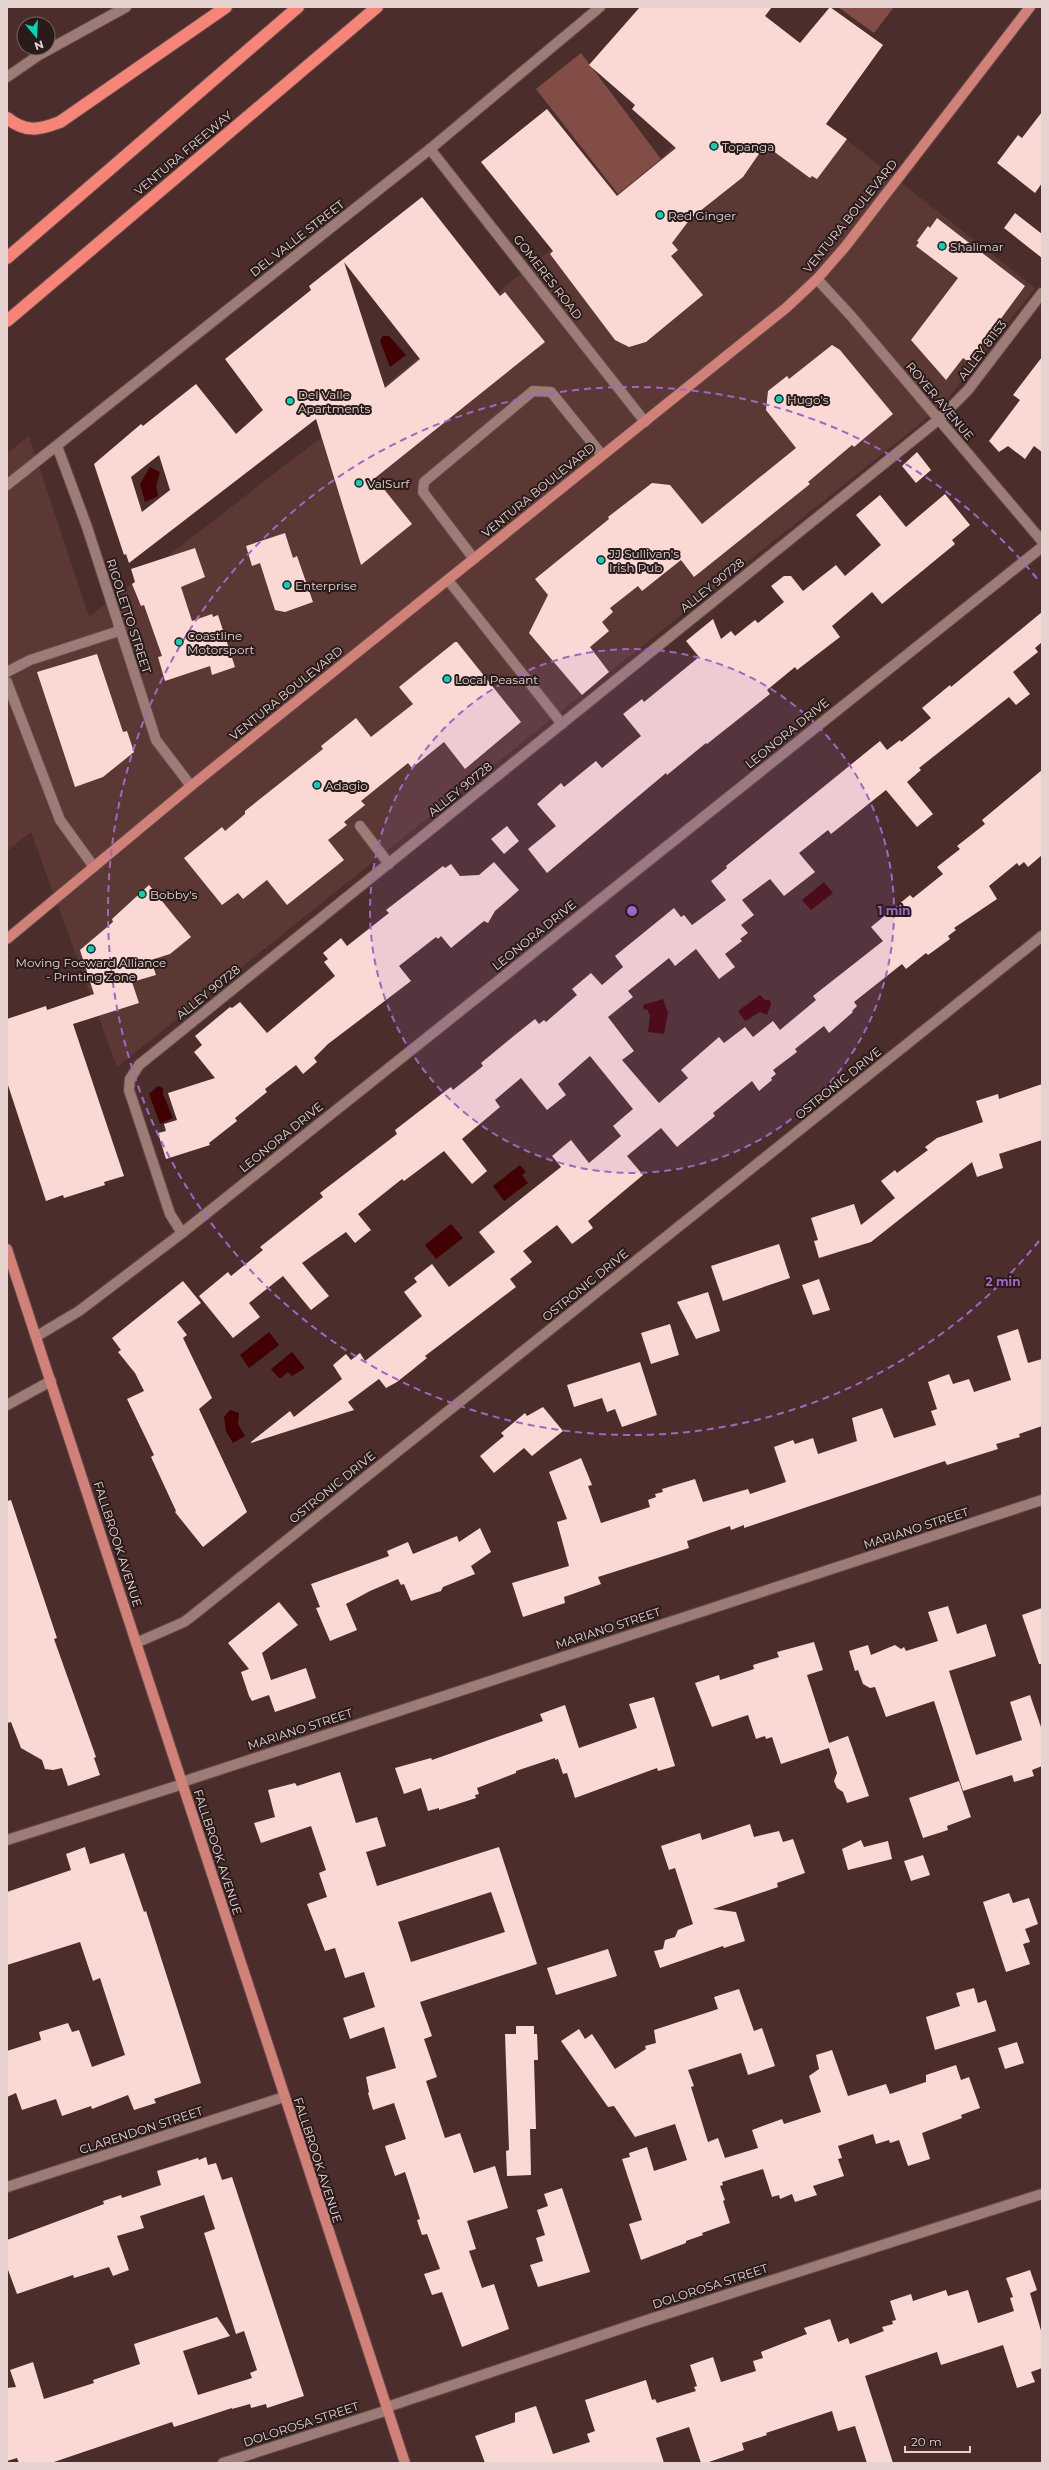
<svg xmlns="http://www.w3.org/2000/svg" width="1049" height="2470" font-family="Montserrat,sans-serif">
  <style>
    .built { fill: #5b3833 }
    .green { fill: #824d46 }
    .water { fill: #410102 }
    .building { fill: #fad9d4; fill-rule: evenodd }
    .lines { fill: none; stroke-linecap: round; stroke-linejoin: round }
    .minor-casing { stroke: #634b48; stroke-width: 12 }
    .major-casing { stroke: #634b48; stroke-width: 12 }
    .highway-casing { stroke: #634b48; stroke-width: 14 }
    .minor { stroke: #9d7b77; stroke-width: 10 }
    .major { stroke: #d28178; stroke-width: 10 }
    .highway { stroke: #f68578; stroke-width: 12 }
    .ring { fill: none; stroke: #a066c5; stroke-width: 2; stroke-dasharray: 7 5 }
    .poi-dot { fill: #00d5b7; stroke: #281b19; stroke-width: 1.5 }
    .labels { text-anchor: middle; dominant-baseline: central; stroke-width: 4; stroke-linejoin: round; paint-order: stroke }
    .poi-label { font-size: 12px; fill: #e6d3d0; stroke: #281b19; text-anchor: start }
    .street-label { font-size: 12px; fill: #e6d3d0; stroke: #281b19 }
    .centre { fill: #a066c5; stroke: #281b19; stroke-width: 2 }
    .ring-label { font-size: 12px; text-anchor: middle; font-weight: bold; fill: #a066c5; stroke: #281b19; stroke-width: 4; stroke-linejoin: round; paint-order: stroke }
  </style>
  <rect width="100%" height="100%" fill="#4b2e2b"/>
  <path class="built" d="M746 61 1035 288 946 401 922 422 117 1067 31 832 7 851V453L29 436 89 617 319 439 661 159Z"/>
  <g class="green">
    <path d="M838 7H894L874 33Z"/>
    <path d="M581 53 661 159 618 194 536 89Z"/>
  </g>
  <g class="water">
    <path d="M383 336H389L406 355 390 367 380 341Z"/>
    <path d="M150 467 160 472 156 486 158 496 145 502 140 484Z"/>
    <path d="M824 882 833 893 811 910 802 900Z"/>
    <path d="M760 995 765 1000H770L771 1004 767 1015 760 1012 745 1021 738 1011Z"/>
    <path d="M663 999 668 1013 664 1034 648 1032 650 1015 647 1009 644 1010 643 1005Z"/>
    <path d="M158 1086 163 1088V1094L173 1118 160 1124 149 1094Z"/>
    <path d="M520 1165 526 1172 522 1175 528 1183 504 1201 493 1186Z"/>
    <path d="M451 1224 463 1238 436 1259 425 1245Z"/>
    <path d="M269 1332 279 1345 249 1368 240 1355Z"/>
    <path d="M292 1352 305 1368 292 1376 288 1372 280 1379 271 1369Z"/>
    <path d="M230 1410 239 1413 238 1424 245 1436 233 1443 226 1431 224 1417Z"/>
  </g>
  <g class="building">
    <path d="M640 7H772L765 16 800 43 830 7 883 45 826 124 847 139 817 179 812 176 810 178 765 145 743 177 690 219 672 243 678 250 671 256 703 295 646 342 629 347 615 340 550 254 553 251 481 162 547 109 617 196 676 148 632 109 635 105 589 65Z"/>
    <path d="M1042 112V183L1035 193 997 163 1018 135 1022 138Z"/>
    <path d="M422 197 500 296 505 292 545 342 375 478 412 524 361 565 316 419 129 563 126 554 124 555 94 464 141 424 143 426 196 384 236 434 263 410 225 359 311 290 309 286ZM344 262 420 359 385 388ZM159 455 170 490 142 512 131 477Z"/>
    <path d="M1015 213 1042 234V258L1004 228Z"/>
    <path d="M937 218 1025 286 969 362 963 358 946 380 911 340 958 278 916 246 919 242 917 241 928 226 930 228Z"/>
    <path d="M832 345 840 350 893 414 854 447 852 445 808 482 810 484 694 577 681 560 642 591 638 586 610 608 613 612 602 622 609 631 590 647 609 672 582 695 529 633 548 595 535 579 609 519 608 517 652 483 670 485 702 524 796 448 766 410 768 391 787 376 789 379Z"/>
    <path d="M1042 357V452L1034 446 1025 459 1008 446 999 452 989 441 1020 400 1013 395Z"/>
    <path d="M917 452 931 470 916 483 902 466Z"/>
    <path d="M945 494 970 525 952 540 955 544 882 604 872 592 832 626 840 637 797 670 795 667 767 690 770 694 707 744 706 743 667 775 666 773 547 873 528 849 556 826 537 804 561 783 564 787 596 761 602 768 641 736 623 714 642 699 644 702 699 657 686 641 713 619 721 639 731 631 735 636 755 620 758 623 784 602 771 586 784 576H791L803 591 836 565 845 576 881 545 856 515 880 495 906 527Z"/>
    <path d="M285 533 293 558 297 556 313 602 285 612 275 610 260 563 252 566 246 546Z"/>
    <path d="M195 548 205 577 181 587 192 621 212 614 213 617 218 615 235 667 212 675 210 666 165 681 158 657 162 656 144 605 141 606 132 584 135 582 131 569Z"/>
    <path d="M1042 612V642L1035 648 1038 652 1013 672 1030 694 1016 705 1009 697 919 768 921 770 907 782 933 814 917 827 886 790 831 834 828 830 799 853 815 872 784 896 770 879 742 900 754 915 741 925 748 933 740 939 742 941 725 954 735 967 719 979 696 949 675 966 669 958 628 991 633 997 608 1017 634 1051 622 1060 659 1103 688 1078 681 1070 719 1037 724 1043 745 1027 753 1037 773 1021 780 1030 816 1000 813 996 883 941 871 927 910 895 913 898 943 874 937 867 960 849 957 846 985 824 982 820 1042 770V855L1028 867 1024 862 1019 866 1017 863 989 886 997 899 954 928 956 930 948 936 950 939 928 955 926 953 906 969 902 964 854 1002 857 1006 852 1011 853 1012 829 1033 824 1026 795 1049 797 1052 773 1070 776 1074 771 1078 772 1080 759 1091 752 1081 713 1113 715 1116 677 1147 661 1128 627 1156 643 1175 588 1221 593 1228 572 1244 557 1225 523 1251 532 1262 510 1279 516 1287 425 1356 427 1358 397 1382 386 1388 379 1379 348 1402 354 1410 251 1443V1442L290 1411 294 1417 342 1379 333 1365 346 1354 351 1360 360 1353 365 1361 422 1316 404 1292 417 1282 414 1278 432 1264 449 1287 495 1252 479 1232 561 1167 552 1156 571 1140 589 1163 621 1136 613 1126 633 1109 590 1056 558 1084 566 1095 547 1110 521 1078 495 1100 500 1107 462 1139 487 1171 472 1184 444 1151 404 1181 402 1179 358 1214 371 1230 355 1243 346 1232 302 1263 329 1296 311 1310 283 1276 249 1303 260 1317 233 1338 199 1296 228 1272 231 1276 263 1250 260 1247 323 1197 320 1193 397 1134 395 1130 448 1089 451 1087 453 1090 483 1066 481 1063 510 1039 535 1019 539 1024 544 1020 546 1022 577 995 572 989 591 973 602 985 623 967 615 956 674 908 681 917 684 915 692 925 726 900 711 881 727 868 726 866 880 741 887 750 900 740 901 742 931 718 922 708 950 685 951 687Z"/>
    <path d="M455 642H457L521 722 465 769 444 742 412 768 408 763 361 801 365 805 344 822 347 825 328 840 344 860 287 905 267 880 243 899 238 893 222 905 184 858 222 827 225 831 245 814V811L323 749 321 746 356 718 371 737 413 704 399 687Z"/>
    <path d="M97 654 123 732 127 731 134 752 103 777 75 787 37 672Z"/>
    <path d="M507 826 519 841 504 854 491 839Z"/>
    <path d="M494 862 519 890 495 911 488 923 484 921 451 948 441 936 438 939 436 937 399 966 411 981 328 1044 314 1058 317 1062 303 1074 296 1065 265 1089 267 1092 235 1118 237 1121 209 1143 210 1145 166 1159 158 1133 166 1131 164 1124 177 1120 168 1093 215 1078 194 1052 202 1045 195 1036 230 1007 232 1008 240 1002 267 1033 335 976 324 962 328 959 323 953 341 938 347 946 389 913 386 910 443 866 445 868 451 864 460 876 479 875Z"/>
    <path d="M149 885 191 937 170 954 151 960 156 975 132 982 139 1003 73 1024 124 1176 104 1182 105 1185 64 1198 63 1195 46 1201 7 1082V1019L46 1006 47 1010 94 994 80 950 113 922 112 919Z"/>
    <path d="M1042 1084V1140L999 1154 1003 1168 977 1177 972 1162 871 1242 819 1258 814 1241 818 1240 811 1218 854 1204 861 1225 895 1198 881 1181 895 1170 897 1173 928 1150 925 1147 937 1138 983 1122 976 1101 998 1094 999 1099Z"/>
    <path d="M779 1244 790 1278 723 1301 711 1266Z"/>
    <path d="M819 1279 830 1310 813 1315 802 1285Z"/>
    <path d="M183 1281 201 1303 177 1322 187 1335 183 1338 212 1398 199 1409 247 1512 203 1547 175 1512 176 1511 151 1457 154 1455 127 1399 144 1391 135 1373 118 1352 121 1350 112 1338Z"/>
    <path d="M708 1292 720 1331 696 1339 677 1302Z"/>
    <path d="M670 1324 679 1355 651 1364 641 1333Z"/>
    <path d="M1018 1329 1028 1363 1042 1359V1426L1019 1434 1020 1437 996 1444 998 1449 947 1465 945 1461 744 1528V1525L731 1530 730 1526 687 1541 689 1548 598 1577 601 1584 564 1597 565 1603 523 1617 512 1583 569 1566 557 1522 567 1519 549 1472 581 1458 592 1485 588 1486 601 1523 650 1507 648 1500 656 1497 655 1494 663 1492 662 1489 695 1479 703 1502 748 1489 750 1494 786 1482 774 1447 793 1440 795 1444 813 1438 818 1454 857 1441 852 1418 882 1408 894 1438 936 1425 931 1411 937 1409 928 1382 949 1374 953 1384 969 1379 974 1392 1011 1380 997 1336Z"/>
    <path d="M640 1362 657 1415 622 1427 615 1409 607 1412 602 1398 574 1407 567 1385Z"/>
    <path d="M543 1407 563 1431 532 1456 524 1448 494 1473 480 1456 504 1436 501 1433 525 1413 527 1416Z"/>
    <path d="M11 1500 57 1638 54 1639 96 1757 94 1758 100 1775 68 1786 62 1768 53 1770 45 1769 42 1760 21 1748 11 1722 7 1723V1501Z"/>
    <path d="M480 1528 491 1552 471 1566 475 1574 443 1587 441 1591 411 1601 404 1584 401 1585 398 1579 370 1591 346 1604 357 1630 330 1641 316 1608 320 1607 311 1584 389 1556 387 1551 408 1542 413 1554 457 1536 459 1542Z"/>
    <path d="M279 1602 298 1625 262 1653 271 1680 306 1668 316 1698 275 1712 269 1695 252 1701 249 1696 241 1672 249 1669 228 1643Z"/>
    <path d="M948 1606 957 1634 986 1624 996 1656 949 1671 976 1755 1022 1740 1010 1702 1030 1695 1042 1730V1766L1032 1770 1034 1776 1014 1782 1012 1775 963 1791 934 1701 886 1717 875 1687 870 1688 863 1684 858 1670 855 1671 849 1651 868 1645 871 1655 895 1645 901 1649 904 1647 906 1651 938 1641 928 1612Z"/>
    <path d="M1042 1608V1664H1039L1022 1615Z"/>
    <path d="M814 1642 823 1670 807 1675 829 1743 848 1736 869 1796 847 1803 843 1792 837 1788 834 1781 837 1773 829 1748 781 1764 772 1737 766 1739 765 1736 756 1739 748 1715 712 1727 695 1683 719 1675 720 1680 754 1669 753 1665 779 1657 777 1652Z"/>
    <path d="M654 1697 675 1766 658 1771 657 1768 575 1798 567 1773 563 1774 558 1759 555 1760V1758L516 1771V1773L477 1788 479 1794 475 1795 476 1798 439 1810V1808L428 1811 421 1788 404 1794 395 1768 431 1758 432 1760 543 1721 540 1714 565 1705 579 1748 637 1728 629 1704Z"/>
    <path d="M340 1772 356 1823 377 1817 386 1846 366 1852 377 1886 499 1847 537 1964 420 2002 432 2036 424 2039 437 2077 426 2081 445 2138 460 2133 474 2173 495 2166 508 2208 467 2221 476 2249 469 2251 482 2288 494 2284 509 2329 462 2347 442 2292 432 2295 424 2274 440 2269 427 2234 422 2235 417 2220 420 2219 405 2172 395 2176 386 2150 385 2146 406 2139 394 2103 373 2110 368 2093 369 2092 366 2077 396 2068 384 2027 350 2039 343 2018 375 2007 364 1972 345 1978 335 1948 325 1951 307 1904 327 1897 319 1873 326 1870 311 1826 261 1843 254 1823 275 1817 268 1790 295 1783 297 1786ZM491 1892 505 1932 411 1962 398 1922Z"/>
    <path d="M959 1781 971 1817 947 1826 948 1830 923 1838 909 1798Z"/>
    <path d="M750 1824 754 1837 779 1831 783 1842 793 1839 805 1873 777 1883 778 1887 713 1909 736 1912 745 1941 724 1948 723 1946 660 1968 654 1951 663 1949 665 1940 675 1937 678 1930 693 1924 675 1868 669 1870 661 1846 700 1833 702 1840Z"/>
    <path d="M861 1840 864 1847 888 1841 892 1859 848 1870 842 1849Z"/>
    <path d="M85 1847 90 1864 124 1853 144 1912 146 1911 201 2083 154 2099 156 2103 134 2110 128 2095 92 2109 91 2106 62 2116 56 2099 22 2110 16 2093 7 2097V2051L41 2040 39 2032 68 2023 72 2032 79 2030 92 2067 125 2055 100 1978 93 1981 80 1942 7 1965V1892L71 1870 66 1854Z"/>
    <path d="M923 1855 930 1875 911 1881 904 1861Z"/>
    <path d="M1009 1893 1013 1903 1029 1898 1038 1924 1025 1929 1030 1942 1023 1944 1030 1964 1006 1972 983 1902Z"/>
    <path d="M608 1949 617 1976 556 1995 547 1968Z"/>
    <path d="M974 1988 978 2003 986 2000 996 2031 935 2050 926 2017 960 2006 956 1993Z"/>
    <path d="M739 1989 754 2031 762 2028 775 2066 748 2075 741 2053 688 2070 694 2086 691 2087 708 2142 718 2138 725 2158 758 2148 752 2130 782 2119 784 2124 821 2112 809 2076 819 2069 816 2055 832 2050 848 2096 886 2084 890 2094 926 2082V2075L956 2065 961 2080 969 2077 980 2108 961 2115 962 2118 922 2133 930 2159 908 2166 899 2140 890 2143 889 2140 876 2144 873 2134 838 2146 842 2158 838 2159 844 2176 813 2186 817 2195 795 2202 792 2194 780 2199 779 2195 772 2197 763 2169 722 2182 723 2185 720 2186 725 2200 723 2201 730 2223 702 2233 703 2235 686 2241V2243L641 2260 629 2224 642 2220 622 2159 630 2157 629 2153 647 2147 654 2171 687 2160 675 2124 635 2137 614 2106 608 2107 561 2041 579 2029 585 2039 592 2034 615 2069 646 2049 645 2046 656 2043 654 2030 718 2009 714 1997Z"/>
    <path d="M516 2026H534V2034H537L538 2060H534L536 2129H530L531 2175 507 2176 506 2151 509 2150 505 2034H516Z"/>
    <path d="M1017 2042 1024 2063 1005 2069 998 2048Z"/>
    <path d="M206 2157 208 2165 216 2163 222 2180 232 2177 304 2396 267 2408 266 2404 251 2408 250 2404 232 2409V2408L174 2427 172 2422 51 2463H19L17 2458 7 2461V2388L16 2387 10 2370 33 2362 44 2399 94 2383 93 2380 140 2364 134 2344 217 2317 230 2336 183 2351 198 2395 252 2378 250 2373 257 2370 244 2331 236 2334 204 2233 215 2229 204 2195 140 2216 144 2228 117 2236 129 2270 113 2276 109 2267 74 2278 73 2275 17 2294 7 2267V2240L104 2204 103 2201 121 2195 122 2198 161 2185 157 2171 198 2158 199 2160Z"/>
    <path d="M562 2188 590 2272 538 2287 530 2265 543 2261 536 2238 545 2235 537 2210 548 2206 544 2194Z"/>
    <path d="M1030 2270 1037 2290 1030 2293 1042 2334V2368L1031 2372 1035 2382 1017 2388 1003 2345 941 2365 937 2352 865 2376 893 2463H867L855 2426 838 2431 832 2411 766 2433 767 2435 742 2443 744 2450 706 2463H701L689 2427 656 2438 664 2463H485L475 2436 515 2422V2413L536 2406 553 2454 590 2442 587 2434 595 2431 585 2400 646 2380 652 2400 655 2399 657 2403 696 2391 694 2387 697 2386 690 2365 713 2357 721 2382 756 2371 753 2361 763 2358 761 2352 807 2334 804 2328 830 2319 838 2342 848 2338 850 2344 884 2331 882 2327 893 2324 892 2321 896 2320 890 2301 911 2294 913 2301 946 2290 948 2296 968 2290 978 2323 1014 2311 1010 2298 1013 2297 1006 2278Z"/>
  </g>
  <g class="lines">
    <defs>
      <g id="minor">
        <path d="M7 77 39 55 126 7"/>
        <path d="M430 149 645 422"/>
        <path d="M817 279 852 317 1042 541"/>
        <path d="M57 446 87 527 156 740 191 786"/>
        <path d="M7 485 430 149 600 7"/>
        <path d="M474 559 423 492 424 482 533 391 551 392 602 455"/>
        <path d="M448 580 562 724"/>
        <path d="M7 672 30 660 119 631"/>
        <path d="M7 682 60 820 94 867"/>
        <path d="M360 826 389 864"/>
        <path d="M182 1233 170 1214 129 1090 130 1079 139 1065 938 420 968 390 1042 293"/>
        <path d="M37 1336 79 1311 182 1233 1042 547"/>
        <path d="M7 1405 51 1381"/>
        <path d="M136 1643 184 1622 192 1616 1042 936"/>
        <path d="M182 1782 1042 1500"/>
        <path d="M7 1840 183 1784"/>
        <path d="M7 2187 284 2097"/>
        <path d="M387 2407 641 2322 1042 2194"/>
        <path d="M223 2463 388 2410"/>
      </g>
      <g id="major">
        <path d="M7 939 191 786 786 308 817 279 845 247 1030 7"/>
        <path d="M7 1249 405 2463"/>
      </g>
      <g id="highway">
        <path d="M7 118C26 133 39 130 60 122L226 7"/>
        <path d="M7 258 298 7"/>
        <path d="M7 321 377 7"/>
      </g>
    </defs>
    <use href="#minor" class="minor-casing"/>
    <use href="#major" class="major-casing"/>
    <use href="#highway" class="highway-casing"/>
    <use href="#minor" class="minor"/>
    <use href="#major" class="major"/>
    <use href="#highway" class="highway"/>
  </g>
  <circle cx="632" cy="911" r="262" fill="#a066c5" fill-opacity=".12"/>
  <g class="ring">
    <circle cx="632" cy="911" r="262"/>
    <path d="M1039 1241A524 524 0 1 1 1039 581"/>
  </g>
  <g class="poi-dot">
    <circle cx="714" cy="146" r="4"/>
    <circle cx="660" cy="215" r="4"/>
    <circle cx="942" cy="246" r="4"/>
    <circle cx="779" cy="399" r="4"/>
    <circle cx="290" cy="401" r="4"/>
    <circle cx="359" cy="483" r="4"/>
    <circle cx="601" cy="560" r="4"/>
    <circle cx="287" cy="585" r="4"/>
    <circle cx="179" cy="642" r="4"/>
    <circle cx="447" cy="679" r="4"/>
    <circle cx="317" cy="785" r="4"/>
    <circle cx="142" cy="894" r="4"/>
    <circle cx="91" cy="949" r="4"/>
  </g>
  <g class="labels">
    <g class="poi-label">
      <text x="722" y="146">Topanga</text>
      <text x="668" y="215">Red Ginger</text>
      <text x="950" y="246">Shalimar</text>
      <text x="298" y="394">Del Valle<tspan x="298" dy="14">Apartments</tspan></text>
      <text x="787" y="399">Hugo's</text>
      <text x="367" y="483">ValSurf</text>
      <text x="609" y="553">JJ Sullivan's<tspan x="609" dy="14">Irish Pub</tspan></text>
      <text x="295" y="585">Enterprise</text>
      <text x="187" y="635">Coastline<tspan x="187" dy="14">Motorsport</tspan></text>
      <text x="455" y="679">Local Peasant</text>
      <text x="325" y="785">Adagio</text>
      <text x="150" y="894">Bobby's</text>
      <text x="91" y="962" text-anchor="middle">Moving Foeward Alliance<tspan x="91" dy="14">- Printing Zone</tspan></text>
    </g>
    <g class="street-label">
      <text transform="translate(183 153) rotate(-40)">VENTURA FREEWAY</text>
      <text transform="translate(850 216) rotate(-51)">VENTURA BOULEVARD</text>
      <text transform="translate(297 238) rotate(-38)">DEL VALLE STREET</text>
      <text transform="translate(548 277) rotate(52)">GOMERES ROAD</text>
      <text transform="translate(982 350) rotate(-53)">ALLEY 81153</text>
      <text transform="translate(940 401) rotate(50)">ROYER AVENUE</text>
      <text transform="translate(538 490) rotate(-39)">VENTURA BOULEVARD</text>
      <text transform="translate(712 585) rotate(-39)">ALLEY 90728</text>
      <text transform="translate(129 616) rotate(72)">RIGOLETTO STREET</text>
      <text transform="translate(286 693) rotate(-39)">VENTURA BOULEVARD</text>
      <text transform="translate(787 733) rotate(-39)">LEONORA DRIVE</text>
      <text transform="translate(460 789) rotate(-39)">ALLEY 90728</text>
      <text transform="translate(534 935) rotate(-39)">LEONORA DRIVE</text>
      <text transform="translate(208 992) rotate(-39)">ALLEY 90728</text>
      <text transform="translate(838 1083) rotate(-39)">OSTRONIC DRIVE</text>
      <text transform="translate(281 1137) rotate(-39)">LEONORA DRIVE</text>
      <text transform="translate(585 1285) rotate(-39)">OSTRONIC DRIVE</text>
      <text transform="translate(332 1487) rotate(-39)">OSTRONIC DRIVE</text>
      <text transform="translate(916 1528) rotate(-18)">MARIANO STREET</text>
      <text transform="translate(118 1544) rotate(72)">FALLBROOK AVENUE</text>
      <text transform="translate(608 1628) rotate(-18)">MARIANO STREET</text>
      <text transform="translate(300 1729) rotate(-18)">MARIANO STREET</text>
      <text transform="translate(218 1852) rotate(72)">FALLBROOK AVENUE</text>
      <text transform="translate(141 2130) rotate(-18)">CLARENDON STREET</text>
      <text transform="translate(318 2160) rotate(72)">FALLBROOK AVENUE</text>
      <text transform="translate(710 2286) rotate(-18)">DOLOROSA STREET</text>
      <text transform="translate(301 2424) rotate(-18)">DOLOROSA STREET</text>
    </g>
  </g>
  <circle cx="632" cy="911" r="6" class="centre"/>
  <g class="ring-label">
    <text x="894" y="915">1 min</text>
    <text x="1003" y="1286">2 min</text>
  </g>
  <rect width="1049" height="2470" fill="none" stroke="#e6d3d0" stroke-width="16"/>
  <g transform="translate(36 36) rotate(162)"><circle r="19" fill="#281b19" stroke="#746562"/>
  <path d="M0-3L7 15L0 10L-7 15Z" fill="#00d5b7"/>
  <text y="-6" font-size="11" font-weight="bold" text-anchor="middle" fill="#e6d3d0">N</text>
  </g>
  <path d="M905 2446v6h65v-6" fill="none" stroke="#e6d3d0" stroke-width="2"/>
  <text x="911" y="2446" font-size="12" fill="#e6d3d0" stroke="#281b19" stroke-width="3" paint-order="stroke">20 m</text>
</svg>
